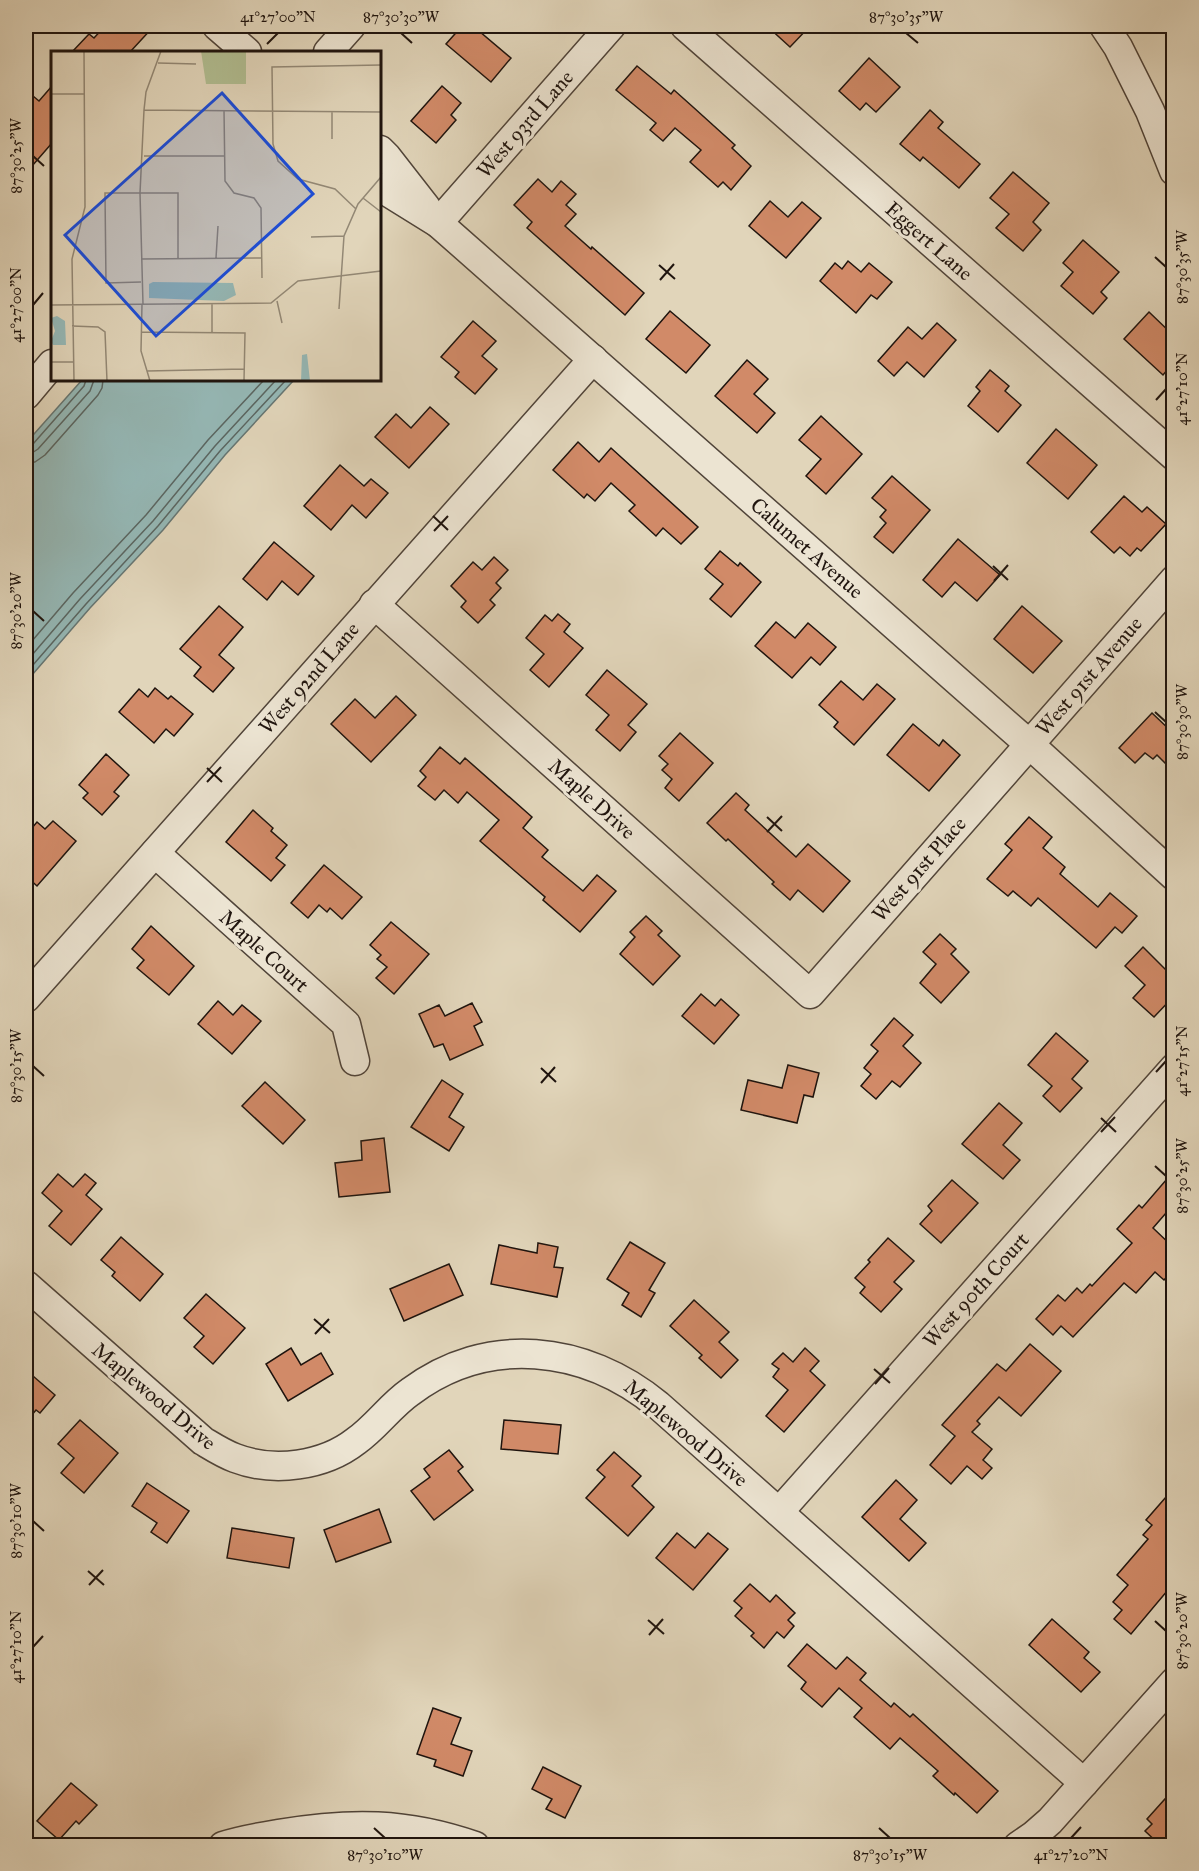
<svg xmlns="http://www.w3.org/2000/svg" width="1199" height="1871" font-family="'IM FELL Great Primer',serif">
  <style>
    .water { fill: #95b8b6; stroke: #667673; stroke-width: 1.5 }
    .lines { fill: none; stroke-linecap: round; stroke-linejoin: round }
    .shore { stroke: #5a6662; stroke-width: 1.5 }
    .building { fill: #d18a68; stroke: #1f140e; stroke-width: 1.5 }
    .minor-casing { stroke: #504439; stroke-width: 31 }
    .minor { stroke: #ece4d2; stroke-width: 28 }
    .ticks { fill: none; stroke: #1f140e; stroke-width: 2 }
    .labels { text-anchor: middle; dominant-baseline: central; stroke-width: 6; stroke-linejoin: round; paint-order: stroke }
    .street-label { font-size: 21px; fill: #1f140e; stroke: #ece4d2 }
    .inset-road { fill: none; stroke: #938875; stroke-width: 1.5 }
    .view { fill: #1d4ed8; fill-opacity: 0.15; stroke: #1d4ed8; stroke-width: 3 }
    .inset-edge { fill: none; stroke: #1f140e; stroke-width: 3 }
    .neatline { fill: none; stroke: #1f140e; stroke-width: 2 }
    .ticks-label { font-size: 15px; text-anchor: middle; fill: #1f140e }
  </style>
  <rect width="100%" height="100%" fill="#e1d5ba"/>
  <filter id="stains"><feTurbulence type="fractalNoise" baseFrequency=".00333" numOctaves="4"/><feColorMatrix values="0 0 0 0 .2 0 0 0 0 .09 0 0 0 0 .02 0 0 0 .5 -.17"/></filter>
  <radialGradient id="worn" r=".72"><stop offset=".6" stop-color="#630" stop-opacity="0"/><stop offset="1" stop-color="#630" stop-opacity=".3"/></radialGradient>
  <path class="water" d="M82 380H294L225 455 163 530 90 608 26 682V443Z"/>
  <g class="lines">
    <g class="shore">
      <path d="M26 446 33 444 84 386 86 380"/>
      <path d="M26 454 32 453 38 449 90 391 94 380"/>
      <path d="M26 463 35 462 45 455 98 395 102 388 103 380"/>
      <path d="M26 648 73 593 146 515 208 440 264 380"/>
      <path d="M26 662 80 599 153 521 215 446 276 380"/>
      <path d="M26 673 86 604 158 526 220 451 286 380"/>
    </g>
  </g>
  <g class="building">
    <path d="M105 26H154L130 52H72L89 34 94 38Z"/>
    <path d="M462 26H473L511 58 491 82 446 44Z"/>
    <path d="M767 26H810L790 47Z"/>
    <path d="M869 58 900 87 876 112 866 103 860 110 839 91Z"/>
    <path d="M637 66 671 94 674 90 693 107 735 145 732 148 751 166 731 190 723 182 718 187 690 162 701 150 675 128 663 141 650 130 656 123 616 90Z"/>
    <path d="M52 86V143L26 173V105L33 96 39 101Z"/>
    <path d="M442 86 461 103 451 115 456 120 436 143 411 121Z"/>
    <path d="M930 110 943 122 938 128 980 164 959 188 923 157 920 161 900 144Z"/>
    <path d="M1013 172 1049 203 1033 222 1041 230 1023 251 996 228 1009 214 990 198Z"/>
    <path d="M538 179 552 192 561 181 576 194 566 205 576 214 565 226 591 249 592 247 644 293 625 315 527 228 532 222 514 205Z"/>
    <path d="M770 201 788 217 802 202 821 218 786 258 749 226Z"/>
    <path d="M1083 240 1119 272 1101 292 1107 298 1093 314 1061 286 1073 272 1063 263Z"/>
    <path d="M848 261 861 272 869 263 892 282 877 299 871 295 856 313 820 281 835 263 842 269Z"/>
    <path d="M670 311 710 345 686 373 646 339Z"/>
    <path d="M1149 312 1173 335V363L1163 375 1124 339Z"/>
    <path d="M473 321 496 341 482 356 497 369 475 394 455 377 459 372 441 357Z"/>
    <path d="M937 323 956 340 924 377 907 362 894 376 878 361 908 327 922 339Z"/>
    <path d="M747 360 768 379 754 394 775 413 757 433 715 396Z"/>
    <path d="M990 370 1009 386 1005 391 1021 405 998 432 968 406 980 391 976 387Z"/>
    <path d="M430 407 449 424 409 468 375 437 396 414 411 428Z"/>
    <path d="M821 416 862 454 826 494 806 476 821 459 799 440Z"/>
    <path d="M1056 429 1097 465 1068 499 1027 463Z"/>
    <path d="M578 442 599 462 611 448 698 527 681 544 663 528 656 536 629 511 635 505 611 483 595 501 587 494 584 498 553 470Z"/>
    <path d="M340 465 364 486 371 479 388 493 366 518 352 505 331 530 304 506Z"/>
    <path d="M892 476 930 510 893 553 874 537 886 523 880 517 886 510 872 498Z"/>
    <path d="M1124 496 1142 512 1147 507 1166 524 1141 551 1137 548 1130 556 1120 547 1114 553 1091 532Z"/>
    <path d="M958 539 1000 575 977 601 955 582 942 597 923 580Z"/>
    <path d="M274 542 314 576 298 595 282 581 267 600 243 579Z"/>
    <path d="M720 551 738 566 740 563 761 582 731 617 710 599 723 584 705 569Z"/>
    <path d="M494 557 508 570 496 583 501 588 490 600 495 605 478 623 461 607 466 601 451 586 473 562 482 570Z"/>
    <path d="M219 606 243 627 219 655 234 668 213 692 194 676 201 667 180 649Z"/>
    <path d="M1022 606 1062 641 1033 673 994 639Z"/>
    <path d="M558 614 570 624 564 632 583 648 549 687 530 670 544 654 526 638 545 615 552 621Z"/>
    <path d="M776 622 795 638 808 623 836 647 820 665 811 657 792 678 755 646Z"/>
    <path d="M607 670 647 704 628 725 636 732 620 751 596 730 609 715 586 695Z"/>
    <path d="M841 681 863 700 877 684 895 699 854 745 834 727 838 722 819 705Z"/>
    <path d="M155 688 168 699 171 696 193 714 174 736 166 729 154 743 119 712 139 689 148 697Z"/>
    <path d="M396 696 416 715 371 762 331 724 355 699 375 718Z"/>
    <path d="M1152 713 1173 733V771L1157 755 1153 759 1145 753 1135 763 1119 748Z"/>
    <path d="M913 724 939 746 943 740 960 755 929 791 887 755Z"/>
    <path d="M680 733 713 763 679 801 665 788 672 779 662 770 668 764 659 756Z"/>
    <path d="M440 747 460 764 465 758 532 817 523 828 548 850 542 857 583 891 597 875 616 891 580 932 543 900 545 897 480 841 499 820 467 792 458 803 444 790 435 800 418 786 426 777 420 771Z"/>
    <path d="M106 754 129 775 114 792 119 796 102 815 83 798 88 793 79 785Z"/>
    <path d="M736 793 749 805 745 810 796 857 808 844 850 881 823 912 798 890 790 900 772 884 774 882 728 839 726 841 707 823Z"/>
    <path d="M253 810 273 828 271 831 287 845 276 858 285 865 271 881 226 842Z"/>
    <path d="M1029 817 1052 837 1043 848 1065 867 1060 874 1098 907 1110 893 1137 916 1122 933 1115 927 1096 948 1038 898 1031 906 1013 891 1008 896 987 879 1012 850 1005 844Z"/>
    <path d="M53 821 76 841 37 886 26 876V835L37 822 45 829Z"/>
    <path d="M324 865 362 897 342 919 330 908 327 912 319 905 308 918 291 903Z"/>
    <path d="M646 916 662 931 658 935 680 956 653 985 620 954 635 937 630 932Z"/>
    <path d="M391 922 429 954 394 994 376 978 387 967 377 959 381 955 370 945Z"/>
    <path d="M151 926 194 966 169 995 137 968 144 960 132 949Z"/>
    <path d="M940 934 956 949 951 954 969 972 941 1003 920 983 936 964 923 952Z"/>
    <path d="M1143 947 1173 977V997L1154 1017 1133 998 1145 985 1125 966Z"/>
    <path d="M701 994 715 1006 721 999 739 1015 714 1044 682 1016Z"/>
    <path d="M218 1001 233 1015 242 1005 261 1021 232 1054 198 1024Z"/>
    <path d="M472 1003 482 1022 474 1026 483 1045 450 1060 443 1044 434 1047 419 1014 439 1005 445 1016Z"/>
    <path d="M894 1018 913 1035 903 1046 921 1063 900 1087 892 1081 876 1099 861 1086 871 1074 864 1068 878 1051 871 1045Z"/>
    <path d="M1056 1033 1088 1061 1072 1079 1082 1088 1060 1112 1043 1096 1052 1086 1028 1065Z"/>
    <path d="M788 1065 819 1073 813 1097 804 1095 797 1123 741 1110 748 1080 782 1088Z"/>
    <path d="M442 1080 463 1094 449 1117 464 1127 449 1151 411 1127Z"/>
    <path d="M265 1082 305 1120 283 1144 242 1106Z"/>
    <path d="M999 1103 1022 1123 1003 1145 1020 1160 1003 1179 962 1144Z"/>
    <path d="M384 1138 390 1192 339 1197 335 1163 362 1160 361 1141Z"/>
    <path d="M1173 1172V1205L1153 1228 1173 1247V1252L1167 1260 1173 1266V1270L1164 1280 1155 1272 1136 1293 1124 1283 1073 1337 1061 1326 1053 1335 1036 1319 1058 1295 1065 1301 1077 1288 1082 1293 1090 1284 1092 1286 1132 1243 1117 1229 1139 1205 1142 1208Z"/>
    <path d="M58 1174 73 1187 85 1174 96 1183 86 1195 102 1209 71 1245 49 1226 62 1211 42 1193Z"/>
    <path d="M952 1180 978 1203 941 1243 920 1224 932 1211 928 1206Z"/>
    <path d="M121 1237 163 1274 140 1301 112 1276 115 1272 101 1260Z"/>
    <path d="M888 1238 914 1261 894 1282 902 1289 881 1312 860 1293 865 1287 855 1278 870 1262 868 1260Z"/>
    <path d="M630 1242 665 1263 649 1290 655 1293 641 1317 622 1305 629 1293 607 1279Z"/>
    <path d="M538 1243 558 1247 554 1267 563 1268 557 1297 491 1284 499 1245 537 1253Z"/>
    <path d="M449 1264 463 1295 404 1321 390 1289Z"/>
    <path d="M206 1294 245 1328 213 1364 194 1347 204 1336 184 1318Z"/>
    <path d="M694 1300 729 1332 719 1342 738 1360 721 1378 699 1358 702 1355 670 1326Z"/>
    <path d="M1030 1344 1061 1371 1021 1416 999 1397 977 1421 980 1424 972 1432 992 1449 983 1460 992 1468 982 1479 967 1466 951 1484 930 1465 955 1436 942 1425 997 1364 1006 1371Z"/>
    <path d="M291 1348 301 1365 321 1353 333 1374 288 1401 266 1364Z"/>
    <path d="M805 1348 819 1361 810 1371 825 1385 784 1432 766 1416 788 1390 773 1377 779 1369 772 1364 783 1353 793 1362Z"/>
    <path d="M26 1370 55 1395 40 1413 36 1410 26 1422Z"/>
    <path d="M80 1420 118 1453 84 1493 61 1473 74 1458 58 1444Z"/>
    <path d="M504 1420 561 1425 558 1454 501 1449Z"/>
    <path d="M449 1450 463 1467 458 1471 473 1490 434 1520 411 1491 430 1477 424 1469Z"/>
    <path d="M614 1452 641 1476 632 1486 654 1507 628 1536 586 1498 605 1477 597 1470Z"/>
    <path d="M896 1480 917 1500 900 1519 926 1543 909 1561 862 1517Z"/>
    <path d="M147 1483 189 1511 167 1543 151 1532 157 1523 132 1506Z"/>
    <path d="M1173 1489V1584L1131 1634 1114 1619 1122 1610 1113 1602 1128 1585 1117 1575 1148 1539 1143 1535 1152 1525 1146 1520Z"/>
    <path d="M379 1509 391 1542 336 1562 324 1530Z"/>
    <path d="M232 1528 294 1538 289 1568 227 1558Z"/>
    <path d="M677 1533 695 1548 708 1533 728 1549 693 1590 656 1558Z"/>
    <path d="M750 1584 770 1602 776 1595 795 1613 788 1620 794 1626 784 1638 777 1632 764 1648 751 1636 754 1633 735 1616 742 1608 734 1601Z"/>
    <path d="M1052 1619 1089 1652 1084 1658 1100 1672 1081 1692 1029 1645Z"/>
    <path d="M807 1644 836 1669 847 1657 866 1673 860 1680 891 1707 894 1703 910 1717 913 1714 998 1791 977 1813 955 1793 954 1795 933 1776 938 1771 900 1738 890 1749 854 1717 862 1708 839 1688 822 1707 801 1689 806 1682 788 1666Z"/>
    <path d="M433 1708 461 1718 451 1744 472 1751 463 1776 434 1766 436 1760 417 1754Z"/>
    <path d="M543 1767 581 1786 565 1818 546 1809 552 1799 532 1789Z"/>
    <path d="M71 1783 97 1805 79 1824 76 1821 59 1840 37 1821Z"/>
    <path d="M1173 1790V1845H1160L1145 1831 1152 1824 1147 1819Z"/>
  </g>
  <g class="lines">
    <defs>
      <g id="minor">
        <path d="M217 26 247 52"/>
        <path d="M685 26 1174 456"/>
        <path d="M1104 26 1118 47 1150 111 1174 171"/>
        <path d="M328 52 351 26"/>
        <path d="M380 150 387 157 426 207"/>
        <path d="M380 187 438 223 1029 744 1174 876"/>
        <path d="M438 223 611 26"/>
        <path d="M26 395 52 364"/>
        <path d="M374 604 810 994 1174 580"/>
        <path d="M155 853 346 1024 355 1061"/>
        <path d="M26 998 593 359"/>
        <path d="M26 1285 203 1441C213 1447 224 1454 235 1458 274 1473 324 1466 356 1441 376 1427 390 1406 410 1392 487 1334 585 1345 658 1405L1084 1783"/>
        <path d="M779 1512 1174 1068"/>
        <path d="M223 1846C241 1840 260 1837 278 1834 350 1822 406 1822 475 1846"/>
        <path d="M1018 1846 1034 1835 1050 1821 1174 1682"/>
      </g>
    </defs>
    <use href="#minor" class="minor-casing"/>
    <use href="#minor" class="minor"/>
  </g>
  <path class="ticks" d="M401 33 412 43M906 33 918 43M267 44 278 33M33 156 44 166M1155 257 1166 267M659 265 675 279M660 280 674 264M33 305 43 293M1156 400 1166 389M433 516 448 530M434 531 448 516M993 566 1008 580M994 581 1008 565M33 611 44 621M1155 712 1166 722M207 768 222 782M207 782 221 767M767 817 782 831M767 832 782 816M33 1066 44 1076M541 1068 556 1082M1156 1072 1166 1061M541 1083 555 1067M1101 1118 1116 1132M1101 1132 1115 1117M1155 1166 1166 1176M314 1319 330 1333M315 1334 329 1319M874 1369 890 1383M875 1384 889 1368M33 1521 44 1531M88 1571 104 1585M89 1585 103 1570M648 1620 664 1634M1155 1621 1166 1631M649 1635 663 1619M33 1647 43 1636M374 1828 385 1838M879 1828 890 1838M1071 1838 1081 1827"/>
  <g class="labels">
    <g class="street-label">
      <text transform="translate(525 124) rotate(-49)">West 93rd Lane</text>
      <text transform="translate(929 241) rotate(41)">Eggert Lane</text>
      <text transform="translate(807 548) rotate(41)">Calumet Avenue</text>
      <text transform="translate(1089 676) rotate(-49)">West 91st Avenue</text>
      <text transform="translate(309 678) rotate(-49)">West 92nd Lane</text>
      <text transform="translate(592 799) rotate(42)">Maple Drive</text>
      <text transform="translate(919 869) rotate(-49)">West 91st Place</text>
      <text transform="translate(264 951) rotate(42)">Maple Court</text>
      <text transform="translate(976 1290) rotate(-48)">West 90th Court</text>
      <text transform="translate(154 1396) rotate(40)">Maplewood Drive</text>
      <text transform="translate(686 1433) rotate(40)">Maplewood Drive</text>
    </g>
  </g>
  <g transform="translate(51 51)">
    <rect width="330" height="330" fill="#e1d5ba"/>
    <path d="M150 0H195V33H155Z" fill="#b1bd91"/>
    <path d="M182 232 185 244 173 250 98 247V233L102 231ZM6 265 14 270 15 294H2L0 290 4 280 0 267ZM256 303 259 330H250L251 304Z" fill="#95b8b6"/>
    <path class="inset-road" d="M107 12 145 13M0 43H34M93 59 330 61M173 59 174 130 183 142 203 147 210 157 211 227M281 61V88M93 105H173M312 147 330 161M305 158 284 138 247 128 227 110 222 93 221 16 330 14M260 186 293 185M165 207 167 175M90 208 211 207M90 231 55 232 54 142H127V208M226 250 231 272M91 253 90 300 99 330M92 253 89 142 93 59 95 41 110 0M0 254 220 252 247 230 330 220M288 258 293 185 307 153 330 126M21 275 47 276 54 281 56 330M90 281 194 282 193 330M161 281V253M0 311H23M96 320 193 318M23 330 21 208 34 156 33 0"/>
    <path class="view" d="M171 42 262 143 105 285 14 184Z"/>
    <rect width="330" height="330" class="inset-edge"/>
  </g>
  <rect width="1199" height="1871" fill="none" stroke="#e1d5ba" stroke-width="66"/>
  <rect x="33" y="33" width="1133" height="1805" class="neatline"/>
  <g class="ticks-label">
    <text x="278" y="22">41°27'00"N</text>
    <text x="401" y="22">87°30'30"W</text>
    <text x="906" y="22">87°30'35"W</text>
    <text transform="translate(16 156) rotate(-90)" y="5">87°30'25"W</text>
    <text transform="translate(1182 267) rotate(-90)" y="5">87°30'35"W</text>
    <text transform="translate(16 305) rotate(-90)" y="5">41°27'00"N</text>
    <text transform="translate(1182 389) rotate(-90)" y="5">41°27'10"N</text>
    <text transform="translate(16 611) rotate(-90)" y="5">87°30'20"W</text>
    <text transform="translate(1182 722) rotate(-90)" y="5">87°30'30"W</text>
    <text transform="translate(1182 1061) rotate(-90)" y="5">41°27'15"N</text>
    <text transform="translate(16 1066) rotate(-90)" y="5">87°30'15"W</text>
    <text transform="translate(1182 1176) rotate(-90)" y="5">87°30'25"W</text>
    <text transform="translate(16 1521) rotate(-90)" y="5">87°30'10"W</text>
    <text transform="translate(1182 1631) rotate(-90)" y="5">87°30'20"W</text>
    <text transform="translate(16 1647) rotate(-90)" y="5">41°27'10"N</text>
    <text x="385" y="1860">87°30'10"W</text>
    <text x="890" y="1860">87°30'15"W</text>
    <text x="1071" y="1860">41°27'20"N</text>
  </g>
  <rect width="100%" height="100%" filter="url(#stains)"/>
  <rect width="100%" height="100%" fill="url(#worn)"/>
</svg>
